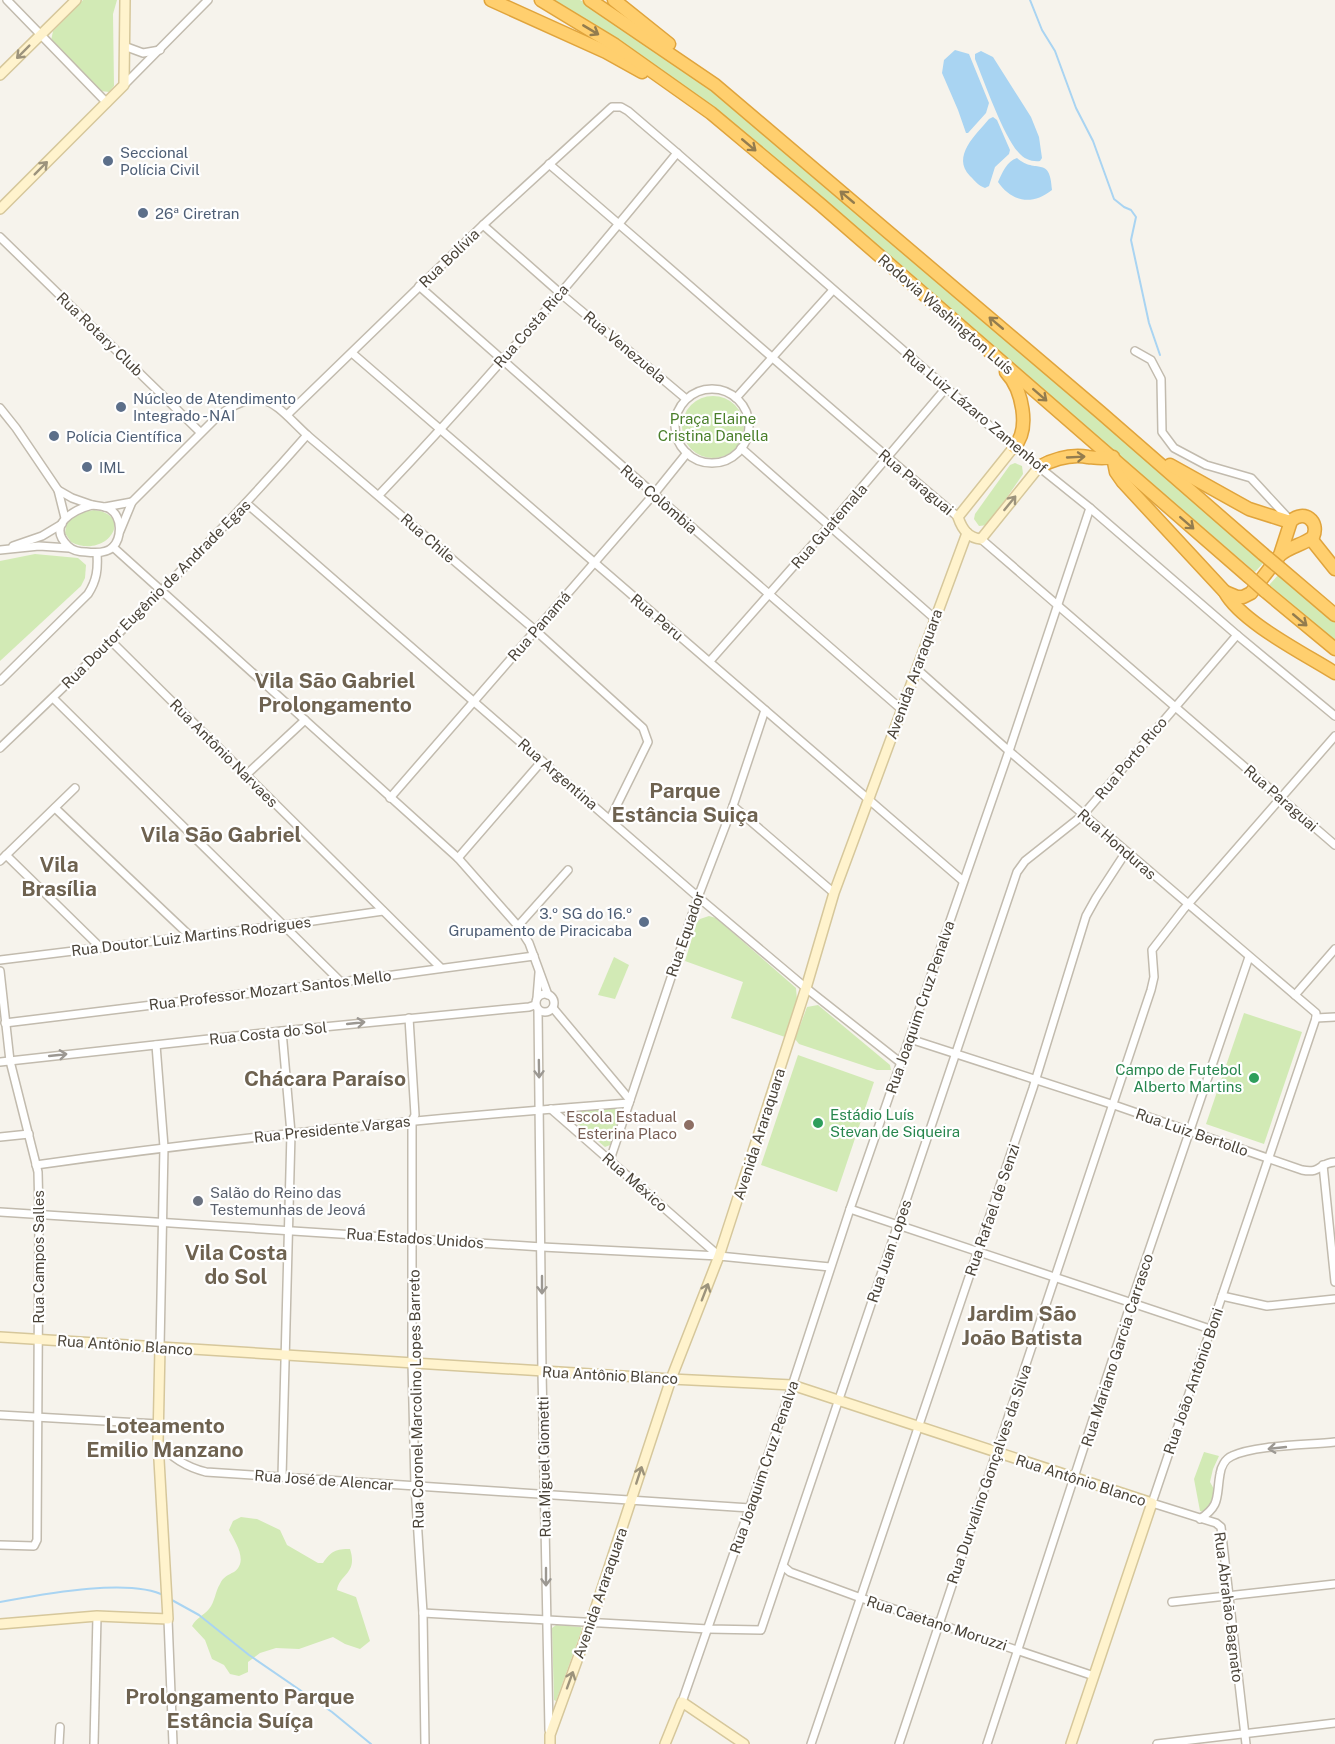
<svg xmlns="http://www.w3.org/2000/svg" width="1335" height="1744" font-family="'Public Sans',sans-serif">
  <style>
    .green { fill: #d2eab5 }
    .water { fill: #a9d4f2 }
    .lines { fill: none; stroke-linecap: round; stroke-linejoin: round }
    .stream { stroke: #a9d4f2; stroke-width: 2 }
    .street-casing { stroke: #c2bbae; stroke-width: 10 }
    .secondary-casing { stroke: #d6c79b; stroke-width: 12 }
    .highway-casing { stroke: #e0a43c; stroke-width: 15 }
    .street { stroke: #fff; stroke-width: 7 }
    .secondary { stroke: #fff3cd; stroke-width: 9 }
    .highway { stroke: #ffcf6e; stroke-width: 12 }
    .highway-bridge-casing { stroke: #e0a43c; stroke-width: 15; stroke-linecap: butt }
    .highway-bridge { stroke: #ffcf6e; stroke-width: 12 }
    .oneway { stroke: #937c4e }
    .oneway2 { stroke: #9c937c }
    .oneway3 { stroke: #9c9892 }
    .service-dot { fill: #5c6f8a; stroke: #fff; stroke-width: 2 }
    .leisure-dot { fill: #2e9e5b; stroke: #fff; stroke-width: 2 }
    .education-dot { fill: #8d6e63; stroke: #fff; stroke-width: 2 }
    .worship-dot { fill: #6b7280; stroke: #fff; stroke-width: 2 }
    .labels { text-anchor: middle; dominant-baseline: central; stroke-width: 4.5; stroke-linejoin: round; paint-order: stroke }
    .service-label { font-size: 15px; fill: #4e5e75; stroke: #fff; text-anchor: start }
    .street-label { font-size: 15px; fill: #4b4439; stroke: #fff }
    .park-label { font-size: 15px; fill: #4a7f2a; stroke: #fff }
    .leisure-label { font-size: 15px; fill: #27864d; stroke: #fff; text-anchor: end }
    .education-label { font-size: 15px; fill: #785e54; stroke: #fff; text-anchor: end }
    .worship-label { font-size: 15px; fill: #5b616d; stroke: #fff; text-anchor: start }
    .district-label { font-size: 21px; font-weight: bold; fill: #6e6250; stroke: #fff }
  </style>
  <rect width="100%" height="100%" fill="#f6f3ec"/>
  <g class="green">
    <path d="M83 0H117L113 14 114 86 109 92 100 91 51 41 53 31Z"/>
    <path d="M550 0H580L599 11 682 68 756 125 1265 561 1255 572 800 183Z"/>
    <circle cx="713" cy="427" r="31"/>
    <path d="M1015 463 1022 466 1023 474 988 525 979 526 974 519 975 514 1010 465Z"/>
    <path d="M94 510C136 515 106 560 71 542L65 533 67 521 82 512Z"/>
    <path d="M35 554 78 558 86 565 85 578 81 586 0 661V561Z"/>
    <path d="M1280 573 1335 620V641L1269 585Z"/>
    <path d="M709 916 716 918 796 988 797 1000 785 1037 731 1018 743 982 685 961 697 922 700 919Z"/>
    <path d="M614 957 629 965 615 999 598 995Z"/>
    <path d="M818 1005 890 1065 891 1070H877L799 1044 795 1039 807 1007Z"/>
    <path d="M1244 1013 1302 1032 1264 1144 1206 1124Z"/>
    <path d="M798 1055 874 1082 837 1192 761 1165Z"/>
    <path d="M618 1107 621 1112 610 1145 605 1147 565 1113Z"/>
    <path d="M1204 1452 1219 1456 1213 1469 1210 1482 1215 1491 1213 1503 1204 1512 1200 1511 1194 1479Z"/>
    <path d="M241 1517 257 1519 280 1530 287 1545 318 1563H323C331 1551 336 1549 350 1549 358 1574 340 1573 337 1590L356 1597 370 1641 360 1649 345 1644 333 1637 299 1649 276 1648 260 1653 248 1662V1672L239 1676 230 1674 224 1665 212 1659 205 1640 192 1626C196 1618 203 1616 209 1609 215 1602 215 1592 220 1584 223 1577 228 1575 234 1572 249 1561 235 1542 229 1530L233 1521Z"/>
    <path d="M556 1625 581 1627 582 1629 556 1701 554 1700 552 1628Z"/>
  </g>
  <g class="water">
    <path d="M955 50 969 54 989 103 986 113 968 133H966L958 110 942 73 944 60Z"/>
    <path d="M981 51 993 57 1031 117 1039 137 1042 158 1040 161C1032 162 1024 159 1019 153 1004 138 984 81 975 59V54Z"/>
    <path d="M993 117 997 120 1010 150 1009 154 995 167 989 186 985 188C979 186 975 181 970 176 951 156 976 135 989 119Z"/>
    <path d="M1017 158C1036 175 1050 154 1052 190 1032 206 1012 202 998 182 1002 173 1007 161 1017 158Z"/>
  </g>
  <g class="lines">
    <g class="stream">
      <path d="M1030 0 1042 30 1055 51 1076 108 1093 141 1114 199 1124 207 1131 210 1136 217 1131 240 1149 323 1160 355"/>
      <path d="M170 1599 199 1615 249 1655 332 1712 371 1744"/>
      <path d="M0 1602C39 1595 130 1577 165 1596"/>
    </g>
    <defs>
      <g id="street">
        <path d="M7 0 107 103"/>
        <path d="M124 46 143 53 160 50"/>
        <path d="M124 85 208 0"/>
        <path d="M549 164C686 281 820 401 958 517"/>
        <path d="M483 225 560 293 685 398"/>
        <path d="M0 237 200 432"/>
        <path d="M419 286 654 494 901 709"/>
        <path d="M1135 351 1151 360 1161 379 1162 432 1174 448 1206 465 1251 478 1289 519"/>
        <path d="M352 353 963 881"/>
        <circle cx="712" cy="426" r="37"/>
        <path d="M736 398 833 290"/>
        <path d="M0 408 16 428 58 490 72 498 92 505"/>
        <path d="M287 415 483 225 612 107H621L628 111 677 153 1014 447 1090 508 1237 635 1335 716"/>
        <path d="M741 448 934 618"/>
        <path d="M58 490 65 518"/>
        <path d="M379 495C483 386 582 270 677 153"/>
        <path d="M246 503 698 897 806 988 901 1063"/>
        <path d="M92 505C98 506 105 506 110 509 122 517 122 537 113 547 106 554 94 553 86 552 79 552 73 551 68 546 46 525 73 510 92 505Z"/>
        <path d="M105 507 132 502"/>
        <path d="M120 531 132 502 219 415C264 384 273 403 307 435L535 630 643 728 648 742 610 819"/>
        <path d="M981 539 1335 845"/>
        <path d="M13 546 42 536 62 524"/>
        <path d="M113 547 458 858 518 926 529 943 548 995"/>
        <path d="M0 550 39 546 69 548"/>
        <path d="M111 641 440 967"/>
        <path d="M710 661 829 526 946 388"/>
        <path d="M917 669 1009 751 1316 1013V1018"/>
        <path d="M0 681 88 594C97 580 98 569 97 553"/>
        <path d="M53 698 341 982"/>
        <path d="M0 748C106 647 211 545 307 435"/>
        <path d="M246 775 305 720"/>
        <path d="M390 798 654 494 687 453"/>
        <path d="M733 806 834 893"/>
        <path d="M55 808 190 936"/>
        <path d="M6 855 101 948"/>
        <path d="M458 858 542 761"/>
        <path d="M0 861 75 788"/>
        <path d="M518 926 568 870"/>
        <path d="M0 960 285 925 383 911"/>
        <path d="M0 971 10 1061 38 1172 39 1214 37 1540 34 1546 0 1545"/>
        <circle cx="545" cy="1003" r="9"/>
        <path d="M1295 995 1335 949"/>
        <path d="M537 998 539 973"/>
        <path d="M553 1008 630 1100"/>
        <path d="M538 1010 542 1371 549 1730"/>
        <path d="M409 1018 415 1115 412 1121V1363L415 1486 423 1613 425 1744"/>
        <path d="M1316 1018 1335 1017"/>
        <path d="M5 1023 341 982 534 956"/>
        <path d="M282 1031 291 1133 282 1477"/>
        <path d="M910 1039 1114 1105 1302 1170C1322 1174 1318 1163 1335 1162"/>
        <path d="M156 1045 164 1147 160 1347"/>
        <path d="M0 1062 282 1031 529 1007 535 1005"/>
        <path d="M551 1109 719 1256"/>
        <path d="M0 1137 29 1134"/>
        <path d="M610 1160 698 897 733 806 765 710"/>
        <path d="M36 1165C233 1137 431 1118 629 1103"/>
        <path d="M1323 1165 1335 1282"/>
        <path d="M850 1209 1210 1329"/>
        <path d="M0 1212 542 1247 719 1256 830 1267"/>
        <path d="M1222 1296 1267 1306 1335 1299"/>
        <path d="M0 1415 158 1424"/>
        <path d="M158 1442C172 1458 186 1467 206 1472L750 1508"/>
        <path d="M1200 1519C1221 1505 1216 1497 1220 1474 1221 1467 1225 1459 1232 1456 1255 1445 1308 1445 1335 1442"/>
        <path d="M783 1566 790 1572 861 1598 1094 1676"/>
        <path d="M1172 1602 1335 1584"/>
        <path d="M423 1613 708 1629 761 1630 1017 872 1025 861 1083 815 1237 635"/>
        <path d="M168 1619 173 1744"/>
        <path d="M682 1702 790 1392 850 1209 1009 751 1090 508"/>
        <path d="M59 1744 60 1727"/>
        <path d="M94 1744 97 1616"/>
        <path d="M811 1744 1033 1088 1086 916 1096 898 1126 852"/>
        <path d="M899 1744 1151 990 1154 977 1152 950 1183 910 1335 736"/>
        <path d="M987 1744 1129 1309 1249 957"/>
        <path d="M1157 1744 1335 1723"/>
        <path d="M1246 1744 1221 1527 1216 1523 1152 1503 1316 1018"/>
      </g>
      <g id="secondary">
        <path d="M0 75 76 0"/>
        <path d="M0 209 124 85 125 0"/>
        <path d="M1014 447 958 517C962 529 968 538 981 539L1039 467"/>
        <path d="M0 1337 671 1379 792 1385 1152 1503 1071 1744"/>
        <path d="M0 1624 97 1616 168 1619 158 1442 160 1347"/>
        <path d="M550 1744V1735L591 1622 671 1379 719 1256 806 988 834 893 967 533"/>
        <path d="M665 1744 682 1702 744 1744"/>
      </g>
      <g id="highway">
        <path d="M491 0 606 52 642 72"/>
        <path d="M541 0 615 45 711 113 821 205 1248 576"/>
        <path d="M590 0 715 85 1100 412 1263 554"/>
        <path d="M614 0 669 44"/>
        <path d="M1006 372C1022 389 1031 429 1014 447"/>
        <path d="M1170 465 1249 509 1290 522"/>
        <path d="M1039 467C1054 459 1071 454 1088 457 1098 458 1103 459 1113 457L1116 472 1123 482 1225 592C1241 622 1305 654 1335 673"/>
        <path d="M1311 539 1335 569"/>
        <path d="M1281 569 1335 615"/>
        <path d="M1265 591 1335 649"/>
        <path d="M1225 592 1237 597H1243L1251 593 1280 555 1291 521C1304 509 1320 521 1313 537 1303 545 1290 546 1280 555"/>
      </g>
    </defs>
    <use href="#street" class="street-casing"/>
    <use href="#secondary" class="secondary-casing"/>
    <use href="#highway" class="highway-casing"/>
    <use href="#street" class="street"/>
    <use href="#secondary" class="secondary"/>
    <use href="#highway" class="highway"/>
    <defs>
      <g id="highway-bridge">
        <path d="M1263 554 1281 569"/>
        <path d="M1248 576 1265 591"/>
      </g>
    </defs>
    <use href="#highway-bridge" class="highway-bridge-casing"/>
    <use href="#highway-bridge" class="highway-bridge"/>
  </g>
  <defs><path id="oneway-shaft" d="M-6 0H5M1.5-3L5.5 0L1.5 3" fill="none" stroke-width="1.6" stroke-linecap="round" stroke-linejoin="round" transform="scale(1.5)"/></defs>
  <g class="oneway">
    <use href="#oneway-shaft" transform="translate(591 30) rotate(31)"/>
    <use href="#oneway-shaft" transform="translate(749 145) rotate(40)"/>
    <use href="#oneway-shaft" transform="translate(847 197) rotate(-140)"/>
    <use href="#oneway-shaft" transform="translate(996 323) rotate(-140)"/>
    <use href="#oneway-shaft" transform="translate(1040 395) rotate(41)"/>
    <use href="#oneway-shaft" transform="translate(1076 457) rotate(-3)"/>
    <use href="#oneway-shaft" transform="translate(1187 523) rotate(41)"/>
    <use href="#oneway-shaft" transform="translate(1300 620) rotate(40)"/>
  </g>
  <g class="oneway2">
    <use href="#oneway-shaft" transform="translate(23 52) rotate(135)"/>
    <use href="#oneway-shaft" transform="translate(41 168) rotate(-45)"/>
    <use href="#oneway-shaft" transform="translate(1010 503) rotate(-51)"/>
    <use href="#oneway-shaft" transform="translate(705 1292) rotate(-69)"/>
    <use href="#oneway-shaft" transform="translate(639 1475) rotate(-72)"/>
    <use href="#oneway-shaft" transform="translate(570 1680) rotate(-70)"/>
  </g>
  <g class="oneway3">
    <use href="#oneway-shaft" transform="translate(356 1023) rotate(-6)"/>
    <use href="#oneway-shaft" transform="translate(58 1055) rotate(-6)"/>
    <use href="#oneway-shaft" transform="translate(539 1069) rotate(89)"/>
    <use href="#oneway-shaft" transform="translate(542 1285) rotate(90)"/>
    <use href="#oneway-shaft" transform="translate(1277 1448) rotate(174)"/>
    <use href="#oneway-shaft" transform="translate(546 1577) rotate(90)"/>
  </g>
  <g class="service-dot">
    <circle cx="108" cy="161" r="6"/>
    <circle cx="143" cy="213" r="6"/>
    <circle cx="121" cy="407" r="6"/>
    <circle cx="54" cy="436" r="6"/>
    <circle cx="87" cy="467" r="6"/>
    <circle cx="644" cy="922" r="6"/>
  </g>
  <g class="leisure-dot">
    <circle cx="1254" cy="1078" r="6"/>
    <circle cx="818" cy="1123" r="6"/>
  </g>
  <circle class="education-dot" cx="689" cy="1125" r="6"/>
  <circle class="worship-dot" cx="198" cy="1201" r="6"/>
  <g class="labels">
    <g class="service-label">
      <text x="120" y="152">Seccional<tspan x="120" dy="17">Polícia Civil</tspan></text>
      <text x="155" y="213">26ª Ciretran</text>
      <text x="133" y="398">Núcleo de Atendimento<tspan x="133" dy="17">Integrado - NAI</tspan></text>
      <text x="66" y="436">Polícia Científica</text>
      <text x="99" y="467">IML</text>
      <text x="632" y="913" text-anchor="end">3.º SG do 16.º<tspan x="632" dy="17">Grupamento de Piracicaba</tspan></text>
    </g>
    <g class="street-label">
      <text transform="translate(449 258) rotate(-44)">Rua Bolívia</text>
      <text transform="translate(946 314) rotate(41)">Rodovia Washington Luís</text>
      <text transform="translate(531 326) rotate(-49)">Rua Costa Rica</text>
      <text transform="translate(100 334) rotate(44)">Rua Rotary Club</text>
      <text transform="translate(625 347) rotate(40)">Rua Venezuela</text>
      <text transform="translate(975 411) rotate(40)">Rua Luiz Lázaro Zamenhof</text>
      <text transform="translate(916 482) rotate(40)">Rua Paraguai</text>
      <text transform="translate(659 499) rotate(41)">Rua Colômbia</text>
      <text transform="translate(829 526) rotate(-49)">Rua Guatemala</text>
      <text transform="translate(428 538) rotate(41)">Rua Chile</text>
      <text transform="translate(156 594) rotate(-45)">Rua Doutor Eugênio de Andrade Egas</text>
      <text transform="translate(657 617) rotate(40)">Rua Peru</text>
      <text transform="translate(539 626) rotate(-49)">Rua Panamá</text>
      <text transform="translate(914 674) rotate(-70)">Avenida Araraquara</text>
      <text transform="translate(224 753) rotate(45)">Rua Antônio Narvaes</text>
      <text transform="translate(1131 758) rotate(-50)">Rua Porto Rico</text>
      <text transform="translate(558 774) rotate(41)">Rua Argentina</text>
      <text transform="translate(1281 798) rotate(41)">Rua Paraguai</text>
      <text transform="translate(1117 844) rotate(41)">Rua Honduras</text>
      <text transform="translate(685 934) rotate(-71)">Rua Equador</text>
      <text transform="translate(191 936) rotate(-7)">Rua Doutor Luiz Martins Rodrigues</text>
      <text transform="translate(270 990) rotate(-7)">Rua Professor Mozart Santos Mello</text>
      <text transform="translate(920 1007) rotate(-71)">Rua Joaquim Cruz Penalva</text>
      <text transform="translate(268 1033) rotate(-6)">Rua Costa do Sol</text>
      <text transform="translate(332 1129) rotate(-6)">Rua Presidente Vargas</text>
      <text transform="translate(1192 1132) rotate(19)">Rua Luiz Bertollo</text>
      <text transform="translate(759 1134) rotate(-72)">Avenida Araraquara</text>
      <text transform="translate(635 1182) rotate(41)">Rua México</text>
      <text transform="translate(992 1210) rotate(-71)">Rua Rafael de Senzi</text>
      <text transform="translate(415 1238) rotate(4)">Rua Estados Unidos</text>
      <text transform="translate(889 1251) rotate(-71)">Rua Juan Lopes</text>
      <text transform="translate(38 1257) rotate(-90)">Rua Campos Salles</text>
      <text transform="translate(125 1345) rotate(4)">Rua Antônio Blanco</text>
      <text transform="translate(1117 1350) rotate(-72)">Rua Mariano Garcia Carrasco</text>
      <text transform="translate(610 1375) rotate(3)">Rua Antônio Blanco</text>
      <text transform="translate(1193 1381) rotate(-71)">Rua João Antônio Boni</text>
      <text transform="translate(416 1399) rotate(-91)">Rua Coronel Marcolino Lopes Barreto</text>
      <text transform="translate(544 1467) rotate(-91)">Rua Miguel Giometti</text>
      <text transform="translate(764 1467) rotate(-71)">Rua Joaquim Cruz Penalva</text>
      <text transform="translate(989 1474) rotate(-71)">Rua Durvalino Gonçalves da Silva</text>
      <text transform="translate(324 1480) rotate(4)">Rua José de Alencar</text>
      <text transform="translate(1081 1480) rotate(18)">Rua Antônio Blanco</text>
      <text transform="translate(600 1593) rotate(-71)">Avenida Araraquara</text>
      <text transform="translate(1229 1607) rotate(83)">Rua Abrahão Bagnato</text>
      <text transform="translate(937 1623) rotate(18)">Rua Caetano Moruzzi</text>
    </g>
    <g class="park-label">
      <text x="713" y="418">Praça Elaine<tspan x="713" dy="17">Cristina Danella</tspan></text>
    </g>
    <g class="leisure-label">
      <text x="1242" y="1069">Campo de Futebol<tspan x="1242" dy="17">Alberto Martins</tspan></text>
      <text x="830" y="1114" text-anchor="start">Estádio Luís<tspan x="830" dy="17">Stevan de Siqueira</tspan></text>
    </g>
    <g class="education-label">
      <text x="677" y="1116">Escola Estadual<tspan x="677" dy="17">Esterina Placo</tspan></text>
    </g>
    <g class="worship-label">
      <text x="210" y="1192">Salão do Reino das<tspan x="210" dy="17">Testemunhas de Jeová</tspan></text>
    </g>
    <g class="district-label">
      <text x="335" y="680">Vila São Gabriel<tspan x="335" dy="24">Prolongamento</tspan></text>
      <text x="685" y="790">Parque<tspan x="685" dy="24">Estância Suiça</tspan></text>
      <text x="221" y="834">Vila São Gabriel</text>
      <text x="59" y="864">Vila<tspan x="59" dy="24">Brasília</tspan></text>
      <text x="325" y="1078">Chácara Paraíso</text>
      <text x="236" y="1252">Vila Costa<tspan x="236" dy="24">do Sol</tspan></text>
      <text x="1022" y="1313">Jardim São<tspan x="1022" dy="24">João Batista</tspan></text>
      <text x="165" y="1425">Loteamento<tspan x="165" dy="24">Emilio Manzano</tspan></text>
      <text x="240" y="1696">Prolongamento Parque<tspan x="240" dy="24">Estância Suíça</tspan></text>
    </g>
  </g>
</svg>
